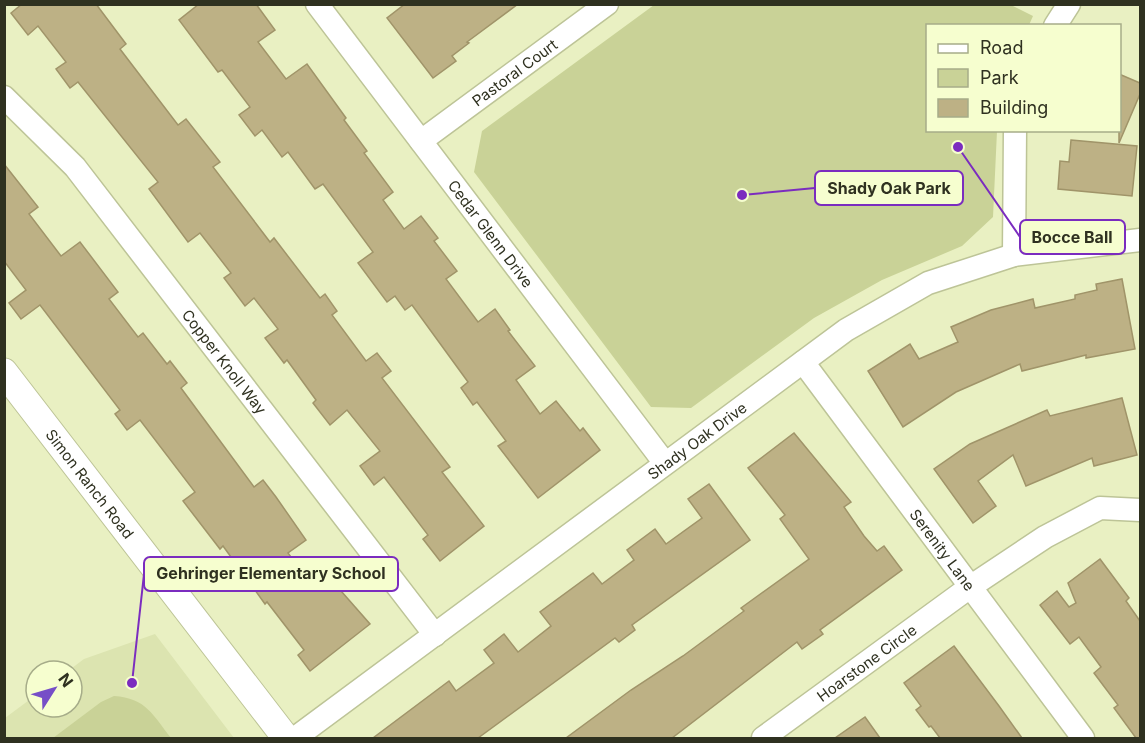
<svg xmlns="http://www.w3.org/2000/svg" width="1145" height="743" font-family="Inter,sans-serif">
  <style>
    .built { fill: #dce4b0 }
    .green { fill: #c9d297 }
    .building { fill: #bdb185; stroke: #a09469; stroke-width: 1.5 }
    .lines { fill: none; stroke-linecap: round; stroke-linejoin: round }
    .minor-casing { stroke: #bdc497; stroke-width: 25 }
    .tertiary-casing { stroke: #bdc497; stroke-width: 29 }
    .minor { stroke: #fff; stroke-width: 22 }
    .tertiary { stroke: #fff; stroke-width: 27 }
    .labels { text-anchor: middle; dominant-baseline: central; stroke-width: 5; stroke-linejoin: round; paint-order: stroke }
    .street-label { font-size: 15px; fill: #2f3120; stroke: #f6fecf }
    .leader { fill: none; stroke: #7b2cbf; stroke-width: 2 }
    .callout-dot { fill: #7b2cbf; stroke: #f6fecf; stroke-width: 2 }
    .callout { fill: #f6fecf; stroke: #7b2cbf; stroke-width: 2 }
    .callout-label { font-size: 16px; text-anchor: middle; font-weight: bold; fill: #2f3120 }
  </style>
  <rect width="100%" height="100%" fill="#e9f0c2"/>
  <path class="built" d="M155 634 234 738H5V718L36 695V707H72V671H68L84 659Z"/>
  <g class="green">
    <path d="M1011 5 1033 16 1029 25 928 26V130L997 131 993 217 962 246 882 280 814 318 691 408 651 407 474 172 482 131 654 5Z"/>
    <path d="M114 696C146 698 153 715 171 738H53L101 702Z"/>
  </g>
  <g class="building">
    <path d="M22 4H96L126 44 120 49 178 125 186 119 220 162 213 167 270 242 274 238 320 298 325 294 337 311 332 315 366 361 377 353 391 371 382 378 450 467 442 472 484 526 440 561 423 539 428 535 384 477 374 485 360 466 380 451 347 410 330 425 313 403 316 400 287 360 284 363 265 338 278 329 254 298 245 306 224 278 231 273 200 233 188 242 149 189 158 182 78 82 70 88 56 69 66 62 38 26 28 35 11 13Z"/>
    <path d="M199 4H256L275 30 258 42 286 79 307 64 346 118 344 120 367 151 364 153 393 192 383 200 404 229 421 216 438 238 434 241 457 271 446 279 478 322 495 309 510 330 508 331 535 366 516 380 540 414 556 401 580 431 583 428 600 450 538 498 498 446 506 441 477 402 473 405 461 388 468 382 412 305 405 310 395 296 387 302 358 263 373 252 323 184 315 189 288 152 282 157 262 130 255 136 239 115 250 107 222 70 218 72 179 20Z"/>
    <path d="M405 4H518L467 42 469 43 452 56 456 61 433 78 387 18Z"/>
    <path d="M1119 74 1140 83V94L1119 143Z"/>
    <path d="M1071 140 1137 146 1132 196 1058 189 1060 161 1069 162Z"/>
    <path d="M4 164 38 207 29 214 61 256 80 242 118 292 109 299 138 337 143 333 167 364 170 361 187 383 181 388 254 487 263 480 276 497 306 540 288 553 312 586 327 575 370 624 310 671 298 655 304 650 267 602 265 604 223 546 220 549 183 501 195 492 140 420 127 430 115 414 120 410 40 305 21 319 9 303 26 290 4 261Z"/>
    <path d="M1122 279 1135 349 1086 358V355L1022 371 1020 364 956 392 903 427 868 371 910 344 919 359 958 342 951 327 991 310 1033 299 1035 308 1075 299V295L1097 290 1096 284Z"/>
    <path d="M1122 398 1137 455 1094 466 1092 458 1026 486 1013 455 978 481 996 506 973 523 934 469 970 444 1047 410 1050 416Z"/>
    <path d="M794 433 851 502 844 507 864 536 877 551 884 546 902 570 820 630 823 634 802 649 797 642 672 738H566L631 690 683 656 744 611 741 608 809 559 780 519 785 515 748 468Z"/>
    <path d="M709 484 750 540 632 625 635 630 619 642 615 638 478 738H373L449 681 456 691 494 663 484 650 504 634 518 652 551 626 540 612 593 573 602 584 634 560 627 550 655 529 666 544 702 518 688 499Z"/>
    <path d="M1100 559 1129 598 1126 601 1140 621V738H1136L1114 708 1118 705 1094 673 1101 667 1079 637 1070 644 1040 605 1057 591 1069 607 1076 603 1068 583Z"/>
    <path d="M954 646 999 706 1022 738H940L931 726 929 727 916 710 921 706 904 683Z"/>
    <path d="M865 717 880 738H835Z"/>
  </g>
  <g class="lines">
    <defs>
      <g id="minor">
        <path id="s1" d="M317 4 664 462"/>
        <path d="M1055 26 1069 4"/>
        <path id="s2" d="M4 97 75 167 435 635"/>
        <path id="s3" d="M421 141 607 4"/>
        <path d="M1014 255 1015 130"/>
        <path id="s4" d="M803 362 1083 738"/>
        <path id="s5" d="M295 738 846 330 928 283 1014 255 1140 240"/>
        <path id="s6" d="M763 738 970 587 1045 537 1100 508 1140 510"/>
      </g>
      <g id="tertiary">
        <path id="s7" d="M4 372 286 738"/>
      </g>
    </defs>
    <use href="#minor" class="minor-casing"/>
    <use href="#tertiary" class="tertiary-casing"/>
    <use href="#minor" class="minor"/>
    <use href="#tertiary" class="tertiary"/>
  </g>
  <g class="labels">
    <g class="street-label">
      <text stroke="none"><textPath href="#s3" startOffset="116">Pastoral Court</textPath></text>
      <text stroke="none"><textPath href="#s1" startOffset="288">Cedar Glenn Drive</textPath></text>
      <text stroke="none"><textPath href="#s2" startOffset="345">Copper Knoll Way</textPath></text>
      <text stroke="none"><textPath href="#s5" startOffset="500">Shady Oak Drive</textPath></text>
      <text stroke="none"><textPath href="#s7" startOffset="141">Simon Ranch Road</textPath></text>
      <text stroke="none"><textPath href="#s4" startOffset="234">Serenity Lane</textPath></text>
      <text stroke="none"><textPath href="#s6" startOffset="128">Hoarstone Circle</textPath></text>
    </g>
  </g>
  <path class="leader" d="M742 195L815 188M958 147L1020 237M132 683L144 574"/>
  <g class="callout-dot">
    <circle cx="742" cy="195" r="6"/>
    <circle cx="958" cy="147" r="6"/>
    <circle cx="132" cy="683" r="6"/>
  </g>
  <g class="callout">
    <rect x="815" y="171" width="148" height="34" rx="6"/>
    <rect x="1020" y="220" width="105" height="34" rx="6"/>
    <rect x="144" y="557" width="254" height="34" rx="6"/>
  </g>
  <g class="callout-label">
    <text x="889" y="194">Shady Oak Park</text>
    <text x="1072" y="243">Bocce Ball</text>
    <text x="271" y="579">Gehringer Elementary School</text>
  </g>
  <rect width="1145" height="743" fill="none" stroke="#2f3120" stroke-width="12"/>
  <rect x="926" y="24" width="195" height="108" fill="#f6fecf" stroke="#a6ac89" stroke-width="1.5"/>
  <rect x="938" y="44" width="30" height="9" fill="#ffffff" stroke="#a6ac89" stroke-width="1.5"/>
  <text x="980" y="54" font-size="18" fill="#2f3120">Road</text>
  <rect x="938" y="69" width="30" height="18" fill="#c9d297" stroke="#a6ac89" stroke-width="1.5"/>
  <text x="980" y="84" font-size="18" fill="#2f3120">Park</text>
  <rect x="938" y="99" width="30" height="18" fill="#bdb185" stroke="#a6ac89" stroke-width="1.5"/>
  <text x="980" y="114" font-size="18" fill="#2f3120">Building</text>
  <g transform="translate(54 689) rotate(53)"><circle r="28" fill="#f6fecf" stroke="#a6ac89" stroke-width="1.5"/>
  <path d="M0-4.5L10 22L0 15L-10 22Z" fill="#764ec7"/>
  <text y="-9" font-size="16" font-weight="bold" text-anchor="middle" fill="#2f3120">N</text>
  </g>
</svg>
